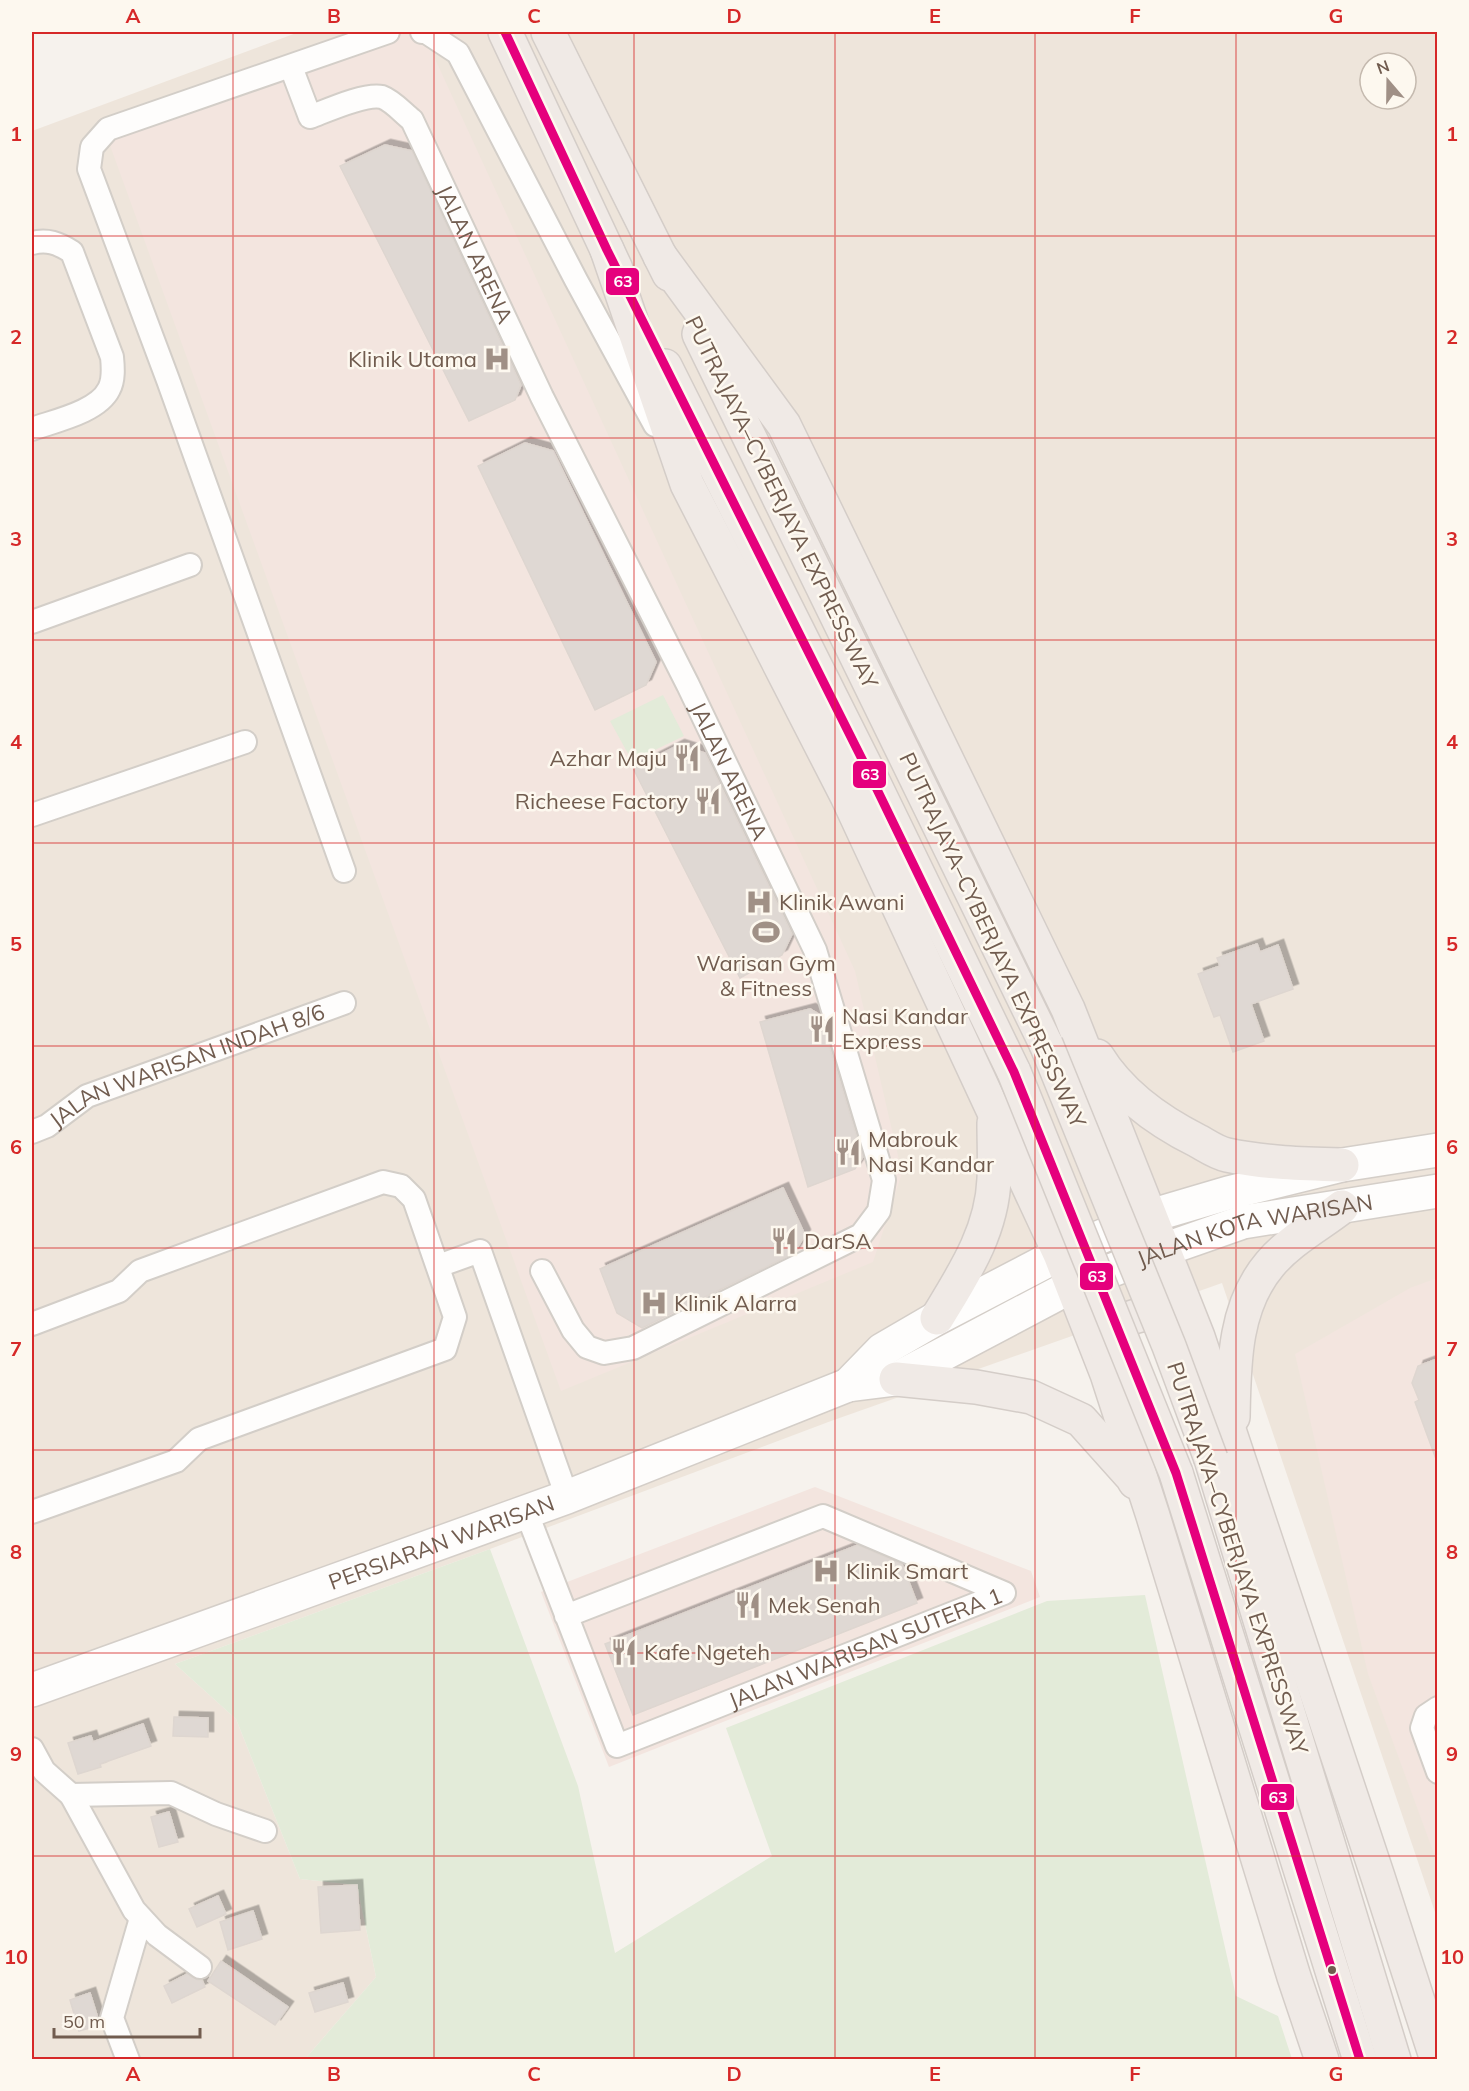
<svg xmlns="http://www.w3.org/2000/svg" width="1469" height="2091" font-family="Mulish,sans-serif">
  <style>
    .residential { fill: #eee5db; fill-rule: evenodd }
    .commercial { fill: #f3e5df }
    .green { fill: #e3ebd9 }
    .building { fill: #dfd8d3; stroke: #ded6d0; stroke-width: 1.5; filter: url(#shadow) }
    .lines { fill: none; stroke-linecap: round; stroke-linejoin: round }
    .street-casing { stroke: #d3cec8; stroke-width: 26 }
    .secondary-casing { stroke: #d4cec8; stroke-width: 36 }
    .highway-casing { stroke: #d4cdc8; stroke-width: 36 }
    .street { stroke: #fefdfc; stroke-width: 22 }
    .secondary { stroke: #fefdfc; stroke-width: 33 }
    .highway { stroke: #f0eae6; stroke-width: 33 }
    .highway-bridge-casing { stroke: #d4cdc8; stroke-width: 36; stroke-linecap: butt }
    .highway-bridge { stroke: #f0eae6; stroke-width: 33 }
    .bus-1-casing { stroke: #fdf8ef; stroke-width: 14 }
    .bus-1 { stroke: #e5007d; stroke-width: 9 }
    .grid { fill: none; stroke: #d62828; stroke-width: 1.5; stroke-opacity: 0.55 }
    .bus-dot { fill: #715c4f; stroke: #fdf8ef; stroke-width: 2 }
    .labels { text-anchor: middle; dominant-baseline: central; stroke-width: 5; stroke-linejoin: round; paint-order: stroke }
    .street-label { font-size: 22px; fill: #715c4f; stroke: #fdf8ef }
    .poi-label { font-size: 22px; fill: #715c4f; stroke: #fdf8ef; text-anchor: start }
    .line-badge { stroke: #fdf8ef; stroke-width: 2 }
    .badge-label { font-size: 16px; text-anchor: middle; font-weight: bold; fill: #fff }
    .neatline { fill: none; stroke: #d62828; stroke-width: 2 }
    .grid-label { font-size: 20px; text-anchor: middle; font-weight: bold; fill: #d62828 }
  </style>
  <defs>
    <filter id="shadow"><feDropShadow dx="5.5" dy="-5.5" stdDeviation="0" flood-color="#0004"/></filter>
  </defs>
  <rect width="100%" height="100%" fill="#f6f2ed"/>
  <path class="residential" d="M299 32H1437V1918L1222 1283 831 1421 490 1549 175 1664 236 1719 300 1879 357 1885 376 1977 305 2059H32V131ZM1370 63H1406V99H1370Z"/>
  <g class="commercial">
    <path d="M400 34 424 35 855 971 902 1173 873 1262 561 1391 107 137Z"/>
    <path d="M1437 1278V1862L1368 1674 1295 1354 1410 1288Z"/>
    <path d="M815 1487 1031 1571 1040 1597 609 1767 541 1592Z"/>
  </g>
  <g class="green">
    <path d="M663 695 684 736 632 761 610 721Z"/>
    <path d="M490 1549 578 1786 615 1953 772 1856 726 1728 1047 1601 1145 1595 1236 1996 1278 2016 1292 2059H305L376 1977 357 1885 300 1879 236 1719 175 1664Z"/>
  </g>
  <g class="building">
    <path d="M385 145 412 151 521 385 515 400 469 421 340 166Z"/>
    <path d="M525 443 553 451 656 662 646 685 595 710 478 466Z"/>
    <path d="M679 745 705 753 792 934 782 955 740 978 633 768Z"/>
    <path d="M1257 944 1260 952 1278 945 1293 989 1251 1004 1264 1041 1233 1052 1220 1015 1214 1017 1198 974 1220 966 1217 958Z"/>
    <path d="M810 1009 820 1015 863 1157 855 1169 808 1187 760 1022Z"/>
    <path d="M783 1188 805 1235 794 1253 642 1328 617 1313 600 1269Z"/>
    <path d="M1437 1359V1459H1436L1415 1402 1419 1400 1412 1383 1418 1366Z"/>
    <path d="M858 1545 902 1564 917 1603 633 1715 605 1644Z"/>
    <path d="M174 1717 208 1718V1737L173 1736Z"/>
    <path d="M143 1724 151 1746 100 1764 101 1767 78 1774 68 1743 91 1736 93 1742Z"/>
    <path d="M169 1812 178 1842 159 1847 151 1817Z"/>
    <path d="M357 1885 360 1930 321 1933 318 1887Z"/>
    <path d="M218 1896 226 1914 197 1927 189 1909Z"/>
    <path d="M253 1911 262 1939 228 1950 220 1922Z"/>
    <path d="M221 1961 288 2007 275 2025 208 1981Z"/>
    <path d="M187 1974 198 1980H202L205 1987 172 2003 164 1986Z"/>
    <path d="M343 1983 348 2002 315 2012 309 1993Z"/>
    <path d="M90 1993 100 2025 79 2031 70 2000Z"/>
  </g>
  <g class="lines">
    <defs>
      <g id="street">
        <path d="M422 32H426L458 53 576 280 655 425"/>
        <path id="s1" d="M291 67 310 117C326 111 365 93 382 97 393 101 403 113 412 120L542 397 688 685 815 950 884 1180 879 1211 861 1235 633 1348 604 1353 587 1347 573 1330 542 1271"/>
        <path d="M32 243C47 239 58 243 72 252L112 357C113 367 114 380 109 389 98 412 54 421 32 429"/>
        <path d="M32 622 190 565"/>
        <path d="M32 815 245 742"/>
        <path d="M344 871 168 380 89 169 92 147 108 129 388 32"/>
        <path id="s2" d="M32 1132 47 1126 87 1096 344 1003"/>
        <path d="M438 1266 480 1251 567 1497"/>
        <path d="M32 1324 119 1291 140 1271 383 1182 401 1186 414 1199 455 1317 445 1349 199 1439 176 1461 32 1512"/>
        <path id="s3" d="M526 1511 617 1746 1004 1593 823 1516 566 1616"/>
        <path d="M1438 1708 1426 1716 1422 1728 1438 1772"/>
        <path d="M32 1749 44 1771 71 1795 171 1793 216 1814 265 1831"/>
        <path d="M71 1795 134 1910 157 1935 200 1967"/>
        <path d="M128 2060 112 2018 141 1918"/>
      </g>
      <g id="secondary">
        <path d="M848 1385 882 1350 937 1318 1060 1254 1150 1216 1228 1193 1342 1165 1438 1150"/>
        <path id="s4" d="M32 1690 567 1497 848 1385 896 1379 1072 1286 1163 1250 1243 1222 1438 1191"/>
      </g>
      <g id="highway">
        <path d="M505 32 616 269"/>
        <path d="M548 32 669 274"/>
        <path d="M607 250 687 484 847 796 1060 1254 1107 1374 1153 1516 1294 1977 1322 2060"/>
        <path d="M660 256 784 425 1068 1009 1198 1337 1378 1877 1437 2060"/>
        <path d="M699 334 1046 1044"/>
        <path d="M665 366 870 775 1014 1072"/>
        <path d="M1097 1056C1121 1095 1158 1121 1198 1141 1207 1146 1217 1153 1227 1155 1265 1163 1303 1164 1342 1165"/>
        <path d="M937 1318C963 1275 992 1232 994 1179 995 1160 994 1142 994 1123"/>
        <path d="M1107 1351 1111 1330 1133 1317 1160 1310 1181 1322"/>
        <path d="M896 1379 976 1387 1031 1397 1081 1420 1132 1477 1135 1482"/>
        <path d="M1233 1417C1234 1364 1234 1306 1270 1264 1289 1241 1319 1225 1342 1207"/>
        <path d="M1211 1459 1394 2060"/>
        <path d="M1176 1473 1360 2060"/>
      </g>
    </defs>
    <use href="#street" class="street-casing"/>
    <use href="#secondary" class="secondary-casing"/>
    <use href="#highway" class="highway-casing"/>
    <use href="#street" class="street"/>
    <use href="#secondary" class="secondary"/>
    <use href="#highway" class="highway"/>
    <defs>
      <g id="highway-bridge">
        <path d="M1046 1044 1169 1346 1211 1459"/>
        <path d="M1014 1072 1176 1473"/>
      </g>
    </defs>
    <use href="#highway-bridge" class="highway-bridge-casing"/>
    <use href="#highway-bridge" class="highway-bridge"/>
    <defs>
      <path id="bus-1" d="M505 32 607 250 870 775 1014 1072 1176 1473 1360 2060"/>
    </defs>
    <use href="#bus-1" class="bus-1-casing"/>
    <use href="#bus-1" class="bus-1"/>
  </g>
  <path class="grid" d="M233 32V2060M434 32V2060M634 32V2060M835 32V2060M1035 32V2060M1236 32V2060M32 236H1438M32 438H1438M32 640H1438M32 843H1438M32 1046H1438M32 1248H1438M32 1450H1438M32 1653H1438M32 1856H1438"/>
  <defs>
    <symbol id="hospital-bare" viewBox="-9 -9 18 18"><path d="M-5-5h3v3.5h4V-5h3V5h-3V1.5h-4V5h-3Z" fill="#a09086" stroke="#fdf8ef" stroke-width="2.5" paint-order="stroke"/></symbol>
    <symbol id="restaurant-bare" viewBox="-9 -9 18 18"><path d="M-5-6h1v4h1v-4h1v4h1v-4h1v5L-1.5 .5V6h-2V.5L-5-1ZM5-6V6H3V1.5H1.5Q1.5-4 5-6Z" fill="#a09086" stroke="#fdf8ef" stroke-width="2.5" paint-order="stroke"/></symbol>
    <symbol id="stadium-bare" viewBox="-9 -9 18 18"><path d="M0-5a6.5 5 0 1 0 0 10a6.5 5 0 1 0 0-10ZM-3.5-1.8h7v3.6h-7Z" fill="#a09086" stroke="#fdf8ef" stroke-width="2.5" paint-order="stroke"/></symbol>
  </defs>
  <g fill-rule="evenodd">
    <use href="#hospital-bare" x="478" y="340" width="38" height="38"/>
    <use href="#restaurant-bare" x="668" y="739" width="38" height="38"/>
    <use href="#restaurant-bare" x="689" y="782" width="38" height="38"/>
    <use href="#hospital-bare" x="740" y="883" width="38" height="38"/>
    <use href="#stadium-bare" x="747" y="913" width="38" height="38"/>
    <use href="#restaurant-bare" x="803" y="1010" width="38" height="38"/>
    <use href="#restaurant-bare" x="829" y="1133" width="38" height="38"/>
    <use href="#restaurant-bare" x="765" y="1222" width="38" height="38"/>
    <use href="#hospital-bare" x="635" y="1284" width="38" height="38"/>
    <use href="#hospital-bare" x="807" y="1552" width="38" height="38"/>
    <use href="#restaurant-bare" x="729" y="1586" width="38" height="38"/>
    <use href="#restaurant-bare" x="605" y="1633" width="38" height="38"/>
  </g>
  <circle class="bus-dot" cx="1332" cy="1970" r="5"/>
  <g class="labels">
    <g class="street-label">
      <text stroke="none"><textPath href="#s1" startOffset="315">JALAN ARENA</textPath></text>
      <text transform="translate(782 502) rotate(64)">PUTRAJAYA–CYBERJAYA EXPRESSWAY</text>
      <text stroke="none"><textPath href="#s1" startOffset="891">JALAN ARENA</textPath></text>
      <text transform="translate(993 940) rotate(65)">PUTRAJAYA–CYBERJAYA EXPRESSWAY</text>
      <text stroke="none"><textPath href="#s2" startOffset="170">JALAN WARISAN INDAH 8/6</textPath></text>
      <text stroke="none"><textPath href="#s4" startOffset="1311">JALAN KOTA WARISAN</textPath></text>
      <text stroke="none"><textPath href="#s4" startOffset="435">PERSIARAN WARISAN</textPath></text>
      <text transform="translate(1238 1558) rotate(72)">PUTRAJAYA–CYBERJAYA EXPRESSWAY</text>
      <text stroke="none"><textPath href="#s3" startOffset="519">JALAN WARISAN SUTERA 1</textPath></text>
    </g>
    <g class="poi-label">
      <text x="477" y="359" text-anchor="end">Klinik Utama</text>
      <text x="667" y="758" text-anchor="end">Azhar Maju</text>
      <text x="688" y="801" text-anchor="end">Richeese Factory</text>
      <text x="779" y="902">Klinik Awani</text>
      <text x="766" y="963" text-anchor="middle">Warisan Gym<tspan x="766" dy="25">&amp; Fitness</tspan></text>
      <text x="842" y="1016">Nasi Kandar<tspan x="842" dy="25">Express</tspan></text>
      <text x="868" y="1139">Mabrouk<tspan x="868" dy="25">Nasi Kandar</tspan></text>
      <text x="804" y="1241">DarSA</text>
      <text x="674" y="1303">Klinik Alarra</text>
      <text x="846" y="1571">Klinik Smart</text>
      <text x="768" y="1605">Mek Senah</text>
      <text x="644" y="1652">Kafe Ngeteh</text>
    </g>
  </g>
  <g class="line-badge">
    <rect x="605" y="267" width="35" height="29" rx="6" fill="#e5007d"/>
    <rect x="852" y="760" width="35" height="29" rx="6" fill="#e5007d"/>
    <rect x="1079" y="1262" width="35" height="29" rx="6" fill="#e5007d"/>
    <rect x="1260" y="1783" width="35" height="28" rx="6" fill="#e5007d"/>
  </g>
  <g class="badge-label">
    <text x="623" y="287">63</text>
    <text x="870" y="780">63</text>
    <text x="1097" y="1282">63</text>
    <text x="1278" y="1803">63</text>
  </g>
  <rect width="1469" height="2091" fill="none" stroke="#fdf8ef" stroke-width="66"/>
  <g transform="translate(1388 81) rotate(340)"><circle r="28" fill="#fdf8ef" stroke="#c5baaf" stroke-width="1.5"/>
  <path d="M0-4.5L10 22L0 15L-10 22Z" fill="#a09086"/>
  <text y="-9" font-size="16" font-weight="bold" text-anchor="middle" fill="#715c4f">N</text>
  </g>
  <path d="M54 2028v9h146v-9" fill="none" stroke="#715c4f" stroke-width="3"/>
  <text x="63" y="2028" font-size="18" fill="#715c4f" stroke="#fdf8ef" stroke-width="4.5" paint-order="stroke">50 m</text>
  <rect x="33" y="33" width="1403" height="2025" class="neatline"/>
  <g class="grid-label">
    <text x="133" y="23">A</text>
    <text x="334" y="23">B</text>
    <text x="534" y="23">C</text>
    <text x="734" y="23">D</text>
    <text x="935" y="23">E</text>
    <text x="1135" y="23">F</text>
    <text x="1336" y="23">G</text>
    <text x="16" y="141">1</text>
    <text x="1452" y="141">1</text>
    <text x="16" y="344">2</text>
    <text x="1452" y="344">2</text>
    <text x="16" y="546">3</text>
    <text x="1452" y="546">3</text>
    <text x="16" y="749">4</text>
    <text x="1452" y="749">4</text>
    <text x="16" y="951">5</text>
    <text x="1452" y="951">5</text>
    <text x="16" y="1154">6</text>
    <text x="1452" y="1154">6</text>
    <text x="16" y="1356">7</text>
    <text x="1452" y="1356">7</text>
    <text x="16" y="1559">8</text>
    <text x="1452" y="1559">8</text>
    <text x="16" y="1761">9</text>
    <text x="1452" y="1761">9</text>
    <text x="16" y="1964">10</text>
    <text x="1452" y="1964">10</text>
    <text x="133" y="2081">A</text>
    <text x="334" y="2081">B</text>
    <text x="534" y="2081">C</text>
    <text x="734" y="2081">D</text>
    <text x="935" y="2081">E</text>
    <text x="1135" y="2081">F</text>
    <text x="1336" y="2081">G</text>
  </g>
</svg>
